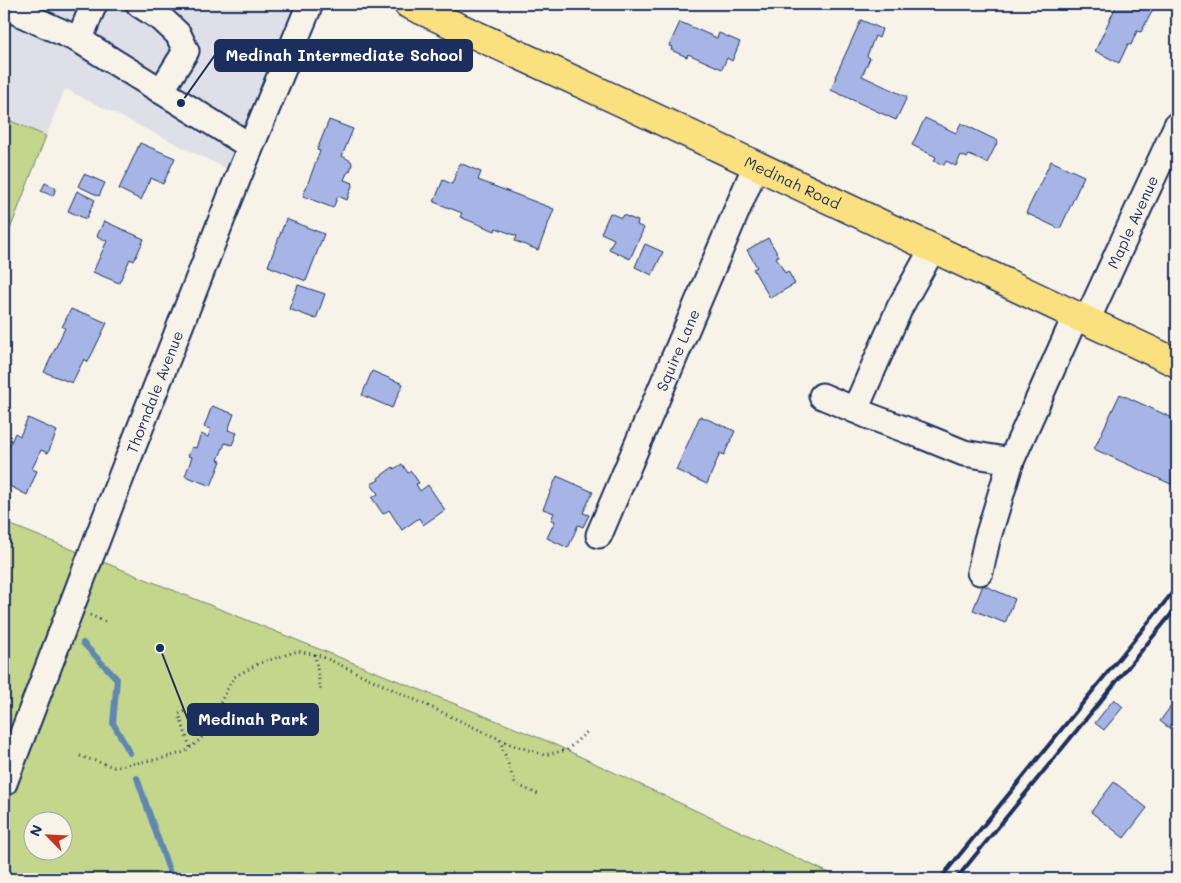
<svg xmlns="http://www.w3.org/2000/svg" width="1181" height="883" font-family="Mali,sans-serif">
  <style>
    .built { fill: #dfe0e7 }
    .green { fill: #c3d68b; stroke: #6f8274; fill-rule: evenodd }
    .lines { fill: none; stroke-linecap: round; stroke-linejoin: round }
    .stream { stroke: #5f87b2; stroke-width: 6 }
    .building { fill: #a6b5e5; stroke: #1b2f5e }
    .minor-casing { stroke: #1b2f5e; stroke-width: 29 }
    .major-casing { stroke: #1b2f5e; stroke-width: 31 }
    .path { stroke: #1b2f5e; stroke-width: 3; stroke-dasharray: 1 4; stroke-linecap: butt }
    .minor { stroke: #f7f3e8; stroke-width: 25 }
    .major { stroke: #fbe080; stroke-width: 28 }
    .rail { stroke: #1b2f5e; stroke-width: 4 }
    .labels { text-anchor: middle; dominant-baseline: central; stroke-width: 4.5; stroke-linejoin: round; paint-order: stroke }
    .street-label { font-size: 15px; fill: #1b2f5e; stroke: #f7f3e8 }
    .leader { fill: none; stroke: #1b2f5e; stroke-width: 2 }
    .callout-dot { fill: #1b2f5e; stroke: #f7f3e8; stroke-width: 2 }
    .callout { fill: #1b2f5e; stroke: #1b2f5e; stroke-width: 2 }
    .callout-label { font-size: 16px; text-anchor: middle; font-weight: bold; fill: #fff }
  </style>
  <rect width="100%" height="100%" fill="#f7f3e8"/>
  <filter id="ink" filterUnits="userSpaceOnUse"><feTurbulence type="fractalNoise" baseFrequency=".02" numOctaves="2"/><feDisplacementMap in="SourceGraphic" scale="10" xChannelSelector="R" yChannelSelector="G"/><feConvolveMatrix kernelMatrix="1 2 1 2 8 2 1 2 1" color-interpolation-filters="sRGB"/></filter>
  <g filter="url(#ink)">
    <path class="built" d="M4 4H310L239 175 65 89 46 136 4 118Z"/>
    <g class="green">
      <path d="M4 118 46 136 4 245Z"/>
      <path d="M4 522 547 741 842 879H4ZM32 820H62V850H32Z"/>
    </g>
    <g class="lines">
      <g class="stream">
        <path d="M83 643 117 679 113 723 130 753"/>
        <path d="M137 778 172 879"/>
      </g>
    </g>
    <g class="building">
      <path d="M1117 4H1145L1154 8 1141 32 1137 31 1131 45 1128 44 1119 63 1095 51Z"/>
      <path d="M861 20 882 29 879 38 875 36 867 56 870 58 862 76 907 97 896 120 831 90 836 77H835Z"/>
      <path d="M680 22 717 38 719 33 740 42 732 61 727 58 722 69 688 54 687 57 671 50 672 47 669 46Z"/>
      <path d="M925 118 956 133 961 123 998 141 987 163 969 155 967 158 961 155 956 166 946 161 944 165 934 161 936 157 912 145Z"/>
      <path d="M329 120 353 129 342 156 351 161 352 164 350 171 347 173 344 180 353 183 347 200 338 196 333 208 303 196 320 151 317 150Z"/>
      <path d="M140 143 175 158 163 184 151 178 141 200 119 189Z"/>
      <path d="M1051 161 1084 176 1060 229 1026 213Z"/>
      <path d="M460 163 481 172 478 180 554 209 538 250 515 241 517 236 496 228 495 231 460 217 462 213 434 202 443 180 452 184Z"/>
      <path d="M84 174 105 183 99 196 78 186Z"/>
      <path d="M45 183 56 188 53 196 41 191Z"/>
      <path d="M77 191 95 200 86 219 68 211Z"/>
      <path d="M610 213 621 218 623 215 638 221 637 225 644 228 630 259 609 249 614 239 601 233Z"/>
      <path d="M286 219 324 234 306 281 268 266Z"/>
      <path d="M104 221 144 239 134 261 130 259 119 283 93 272 107 241 97 236Z"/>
      <path d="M768 238 779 256 776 257 785 273 788 271 795 284 770 298 753 269 757 267 747 250Z"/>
      <path d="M645 244 663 252 652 275 635 267Z"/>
      <path d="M298 285 325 294 316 319 289 309Z"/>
      <path d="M71 309 83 314 84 313 107 323 88 362 84 359 72 383 44 372 65 328 62 327Z"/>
      <path d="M372 371 403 384 392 408 362 395Z"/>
      <path d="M1120 394 1177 420V475L1173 485 1094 449Z"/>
      <path d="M212 406 234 414 228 430 237 433 232 445 225 443 218 460 221 461 211 486 185 476 192 457 188 456 192 447 196 448 201 434 208 437 211 429 204 427Z"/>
      <path d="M700 416 735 431 724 455 720 453 707 484 676 470Z"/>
      <path d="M28 418 57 431 48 453 41 450 32 469 37 471 27 495 4 483V458L15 433 20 436Z"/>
      <path d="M402 464 408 473 411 471 419 483 416 484 420 491 428 485 445 510 423 525 419 518 402 530 389 510 383 514 372 498 378 494 371 484 379 480 378 478 393 467 394 469Z"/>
      <path d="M557 476 593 492 583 513 589 515 583 527 578 525 568 548 547 538 555 521 551 520 554 513 543 509Z"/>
      <path d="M983 585 1015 599 1005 623 973 610Z"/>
      <path d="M1177 698V734L1160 721Z"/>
      <path d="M1114 699 1123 707 1104 730 1095 723Z"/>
      <path d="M1114 782 1147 808 1124 838 1091 812Z"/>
    </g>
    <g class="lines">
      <defs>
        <g id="minor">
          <path d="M139 4 162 19 178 34 186 51 161 91"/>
          <path d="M4 6 79 40 250 146"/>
          <path d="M79 40 94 4"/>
          <path id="s1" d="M1087 320 1177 125"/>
          <path d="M822 396 869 416 920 435 964 453 1011 461"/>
          <path d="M855 410 900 307 933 248"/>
          <path id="s2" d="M599 535 756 165"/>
          <path d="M980 572 987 540 1011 461 1076 315"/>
          <path id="s3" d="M4 783 116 490 239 175 310 4"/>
        </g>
        <g id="major">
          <path id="s4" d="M408 4 615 99 1177 363"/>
        </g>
      </defs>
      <use href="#minor" class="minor-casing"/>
      <use href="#major" class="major-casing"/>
      <g class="path">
        <path d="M90 615 108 623"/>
        <path d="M315 654 321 693"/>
        <path d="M500 740 515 784 538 794"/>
        <path d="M190 747 179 714 194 708 211 719"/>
        <path d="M80 756 114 767 164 758 185 752 201 739 234 677 260 663 298 651 321 656 510 744 544 755 567 750 589 730"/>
      </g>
      <use href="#minor" class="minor"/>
      <use href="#major" class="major"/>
      <g class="rail">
        <path d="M940 879 1177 587"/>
        <path d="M956 879 1177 607"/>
      </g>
    </g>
  </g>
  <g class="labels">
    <g class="street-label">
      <text stroke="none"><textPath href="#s4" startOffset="424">Medinah Road</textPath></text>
      <text stroke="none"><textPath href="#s1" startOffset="108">Maple Avenue</textPath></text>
      <text stroke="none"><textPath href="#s2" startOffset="201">Squire Lane</textPath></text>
      <text stroke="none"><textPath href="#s3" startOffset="419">Thorndale Avenue</textPath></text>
    </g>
  </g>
  <path class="leader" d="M181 103L215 55M160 648L188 720"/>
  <g class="callout-dot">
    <circle cx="181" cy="103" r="5"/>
    <circle cx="160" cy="648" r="5"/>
  </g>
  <g class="callout">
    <rect x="215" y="40" width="257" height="31" rx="5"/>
    <rect x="188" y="704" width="130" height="31" rx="5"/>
  </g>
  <g class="callout-label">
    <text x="344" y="61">Medinah Intermediate School</text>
    <text x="253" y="725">Medinah Park</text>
  </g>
  <rect width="1181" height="883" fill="none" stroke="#f7f3e8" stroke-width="20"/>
  <rect x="10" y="10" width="1161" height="863" fill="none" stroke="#1b2f5e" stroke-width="2" filter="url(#ink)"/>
  <g transform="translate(48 836) rotate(294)"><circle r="24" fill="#f7f3e8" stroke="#9fa5b1"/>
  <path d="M0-4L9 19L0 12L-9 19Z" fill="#c8321e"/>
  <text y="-8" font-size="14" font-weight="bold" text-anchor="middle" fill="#1b2f5e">N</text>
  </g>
</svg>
